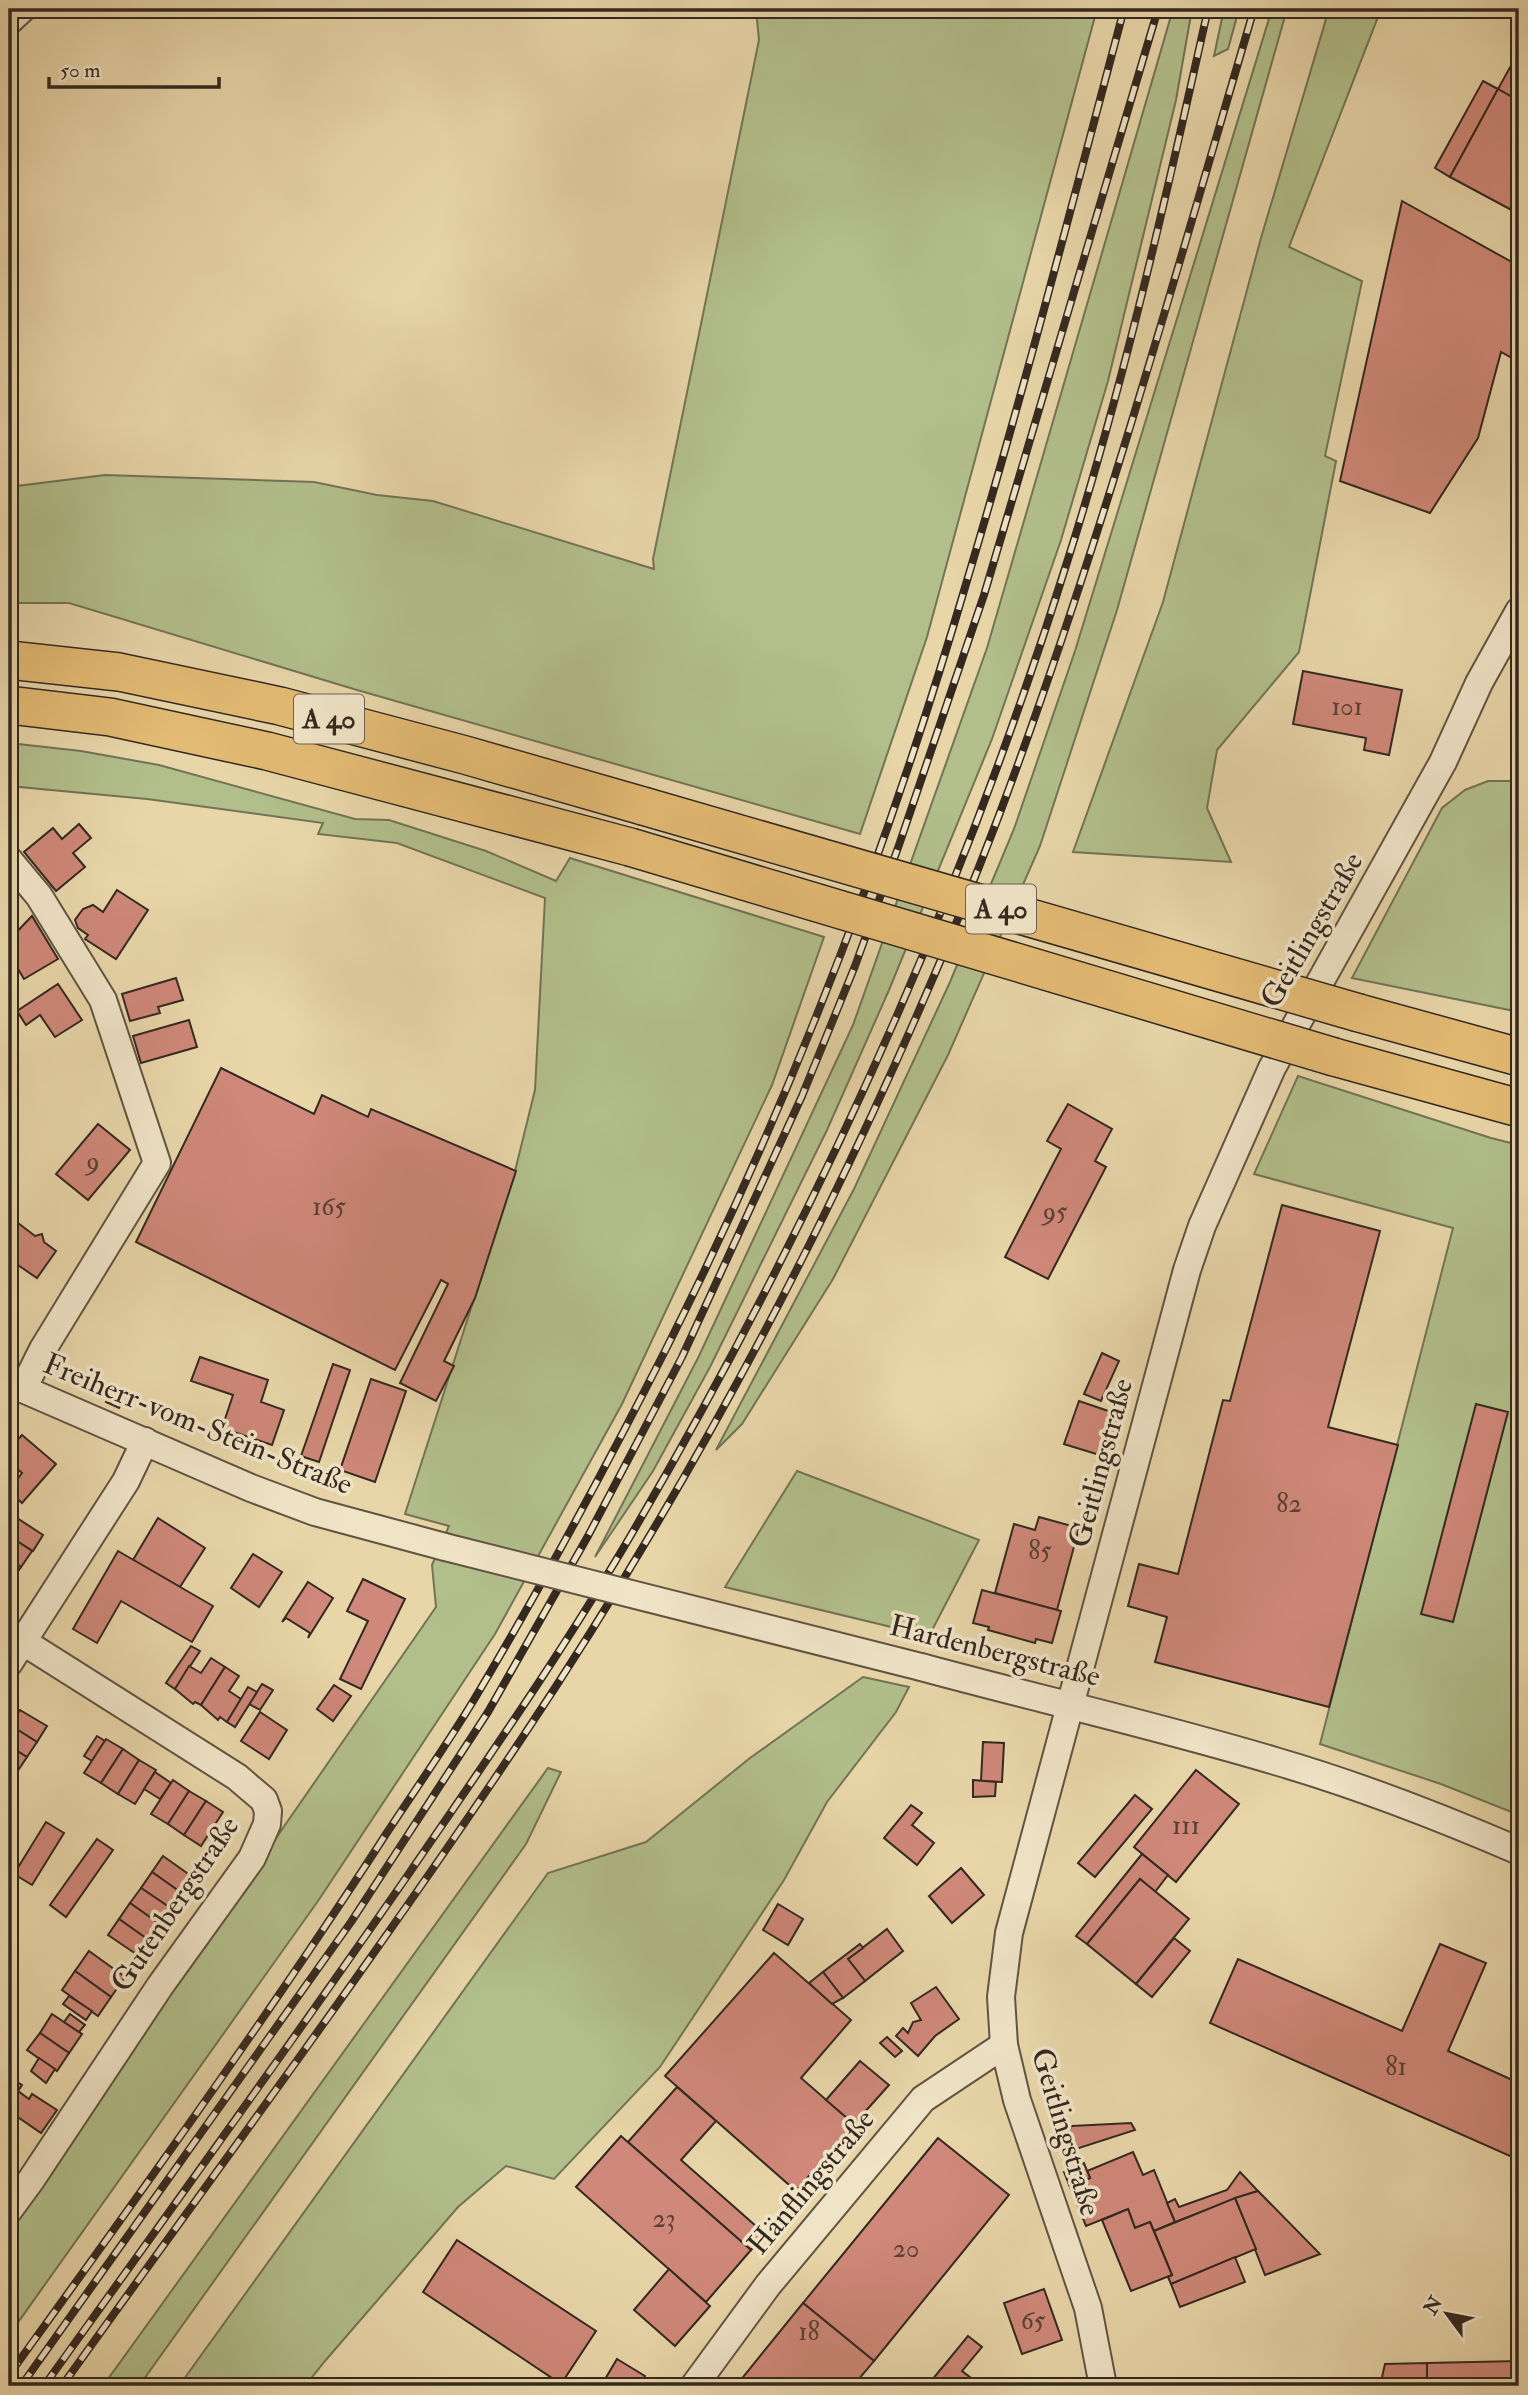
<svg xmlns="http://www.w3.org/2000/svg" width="1528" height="2395" font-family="'IM FELL Double Pica',serif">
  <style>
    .green { fill: #b2bf8b; stroke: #737456; stroke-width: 2 }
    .building { fill: #cf8879; stroke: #342920; stroke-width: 2 }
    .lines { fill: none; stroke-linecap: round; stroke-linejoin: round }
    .minor-casing { stroke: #615442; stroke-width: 30 }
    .highway-casing { stroke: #342920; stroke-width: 40 }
    .minor { stroke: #f0e4c7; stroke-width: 26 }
    .highway { stroke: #e4bb74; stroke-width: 37 }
    .rail-casing { stroke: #342920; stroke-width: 8 }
    .rail { stroke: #f0e4c7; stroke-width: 5; stroke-dasharray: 16; stroke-linecap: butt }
    .minor-bridge-casing { stroke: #615442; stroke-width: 30; stroke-linecap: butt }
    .highway-bridge-casing { stroke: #342920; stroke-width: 40; stroke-linecap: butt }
    .minor-bridge { stroke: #f0e4c7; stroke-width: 26 }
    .highway-bridge { stroke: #e4bb74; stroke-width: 37 }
    .labels { text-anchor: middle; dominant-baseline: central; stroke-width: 7; stroke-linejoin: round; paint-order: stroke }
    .number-label { font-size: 26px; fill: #5b4136 }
    .shield { fill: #f0e4c7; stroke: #6c6152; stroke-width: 2 }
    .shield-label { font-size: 28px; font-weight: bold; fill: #342920 }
    .street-label { font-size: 30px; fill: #342920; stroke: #f0e4c7 }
  </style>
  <rect width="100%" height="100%" fill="#e8d6a9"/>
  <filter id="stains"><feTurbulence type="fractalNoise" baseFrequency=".00286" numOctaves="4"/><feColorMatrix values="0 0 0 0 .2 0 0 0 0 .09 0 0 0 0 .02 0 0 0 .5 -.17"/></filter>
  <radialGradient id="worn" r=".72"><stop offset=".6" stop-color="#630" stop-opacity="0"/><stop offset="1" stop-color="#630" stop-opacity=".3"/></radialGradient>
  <g class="green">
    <path d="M756 9H1097L927 637 860 834 357 690 69 603H9V487L105 475 314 482 377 495 433 501 654 569 653 559 759 40Z"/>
    <path d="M1173 9H1192L1176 100 1108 381 1061 540 992 739 889 990 827 1130 710 1367 653 1471 595 1557 699 1356 853 1025 987 648Z"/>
    <path d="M1224 9H1239L1228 49 1214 56Z"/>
    <path d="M1272 9H1287L1117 610 1040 846 948 1055 833 1279 742 1424 716 1450 854 1189 950 982 1014 829 1075 651Z"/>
    <path d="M1329 9H1381L1289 247 1362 281 1325 456 1336 461 1299 652 1217 750 1207 808 1231 862 1073 852 1163 602 1261 238Z"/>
    <path d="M9 743 81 751 159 765 355 819 389 820 486 851 556 881 570 858 824 937 772 1085 622 1404 495 1634 318 1901 9 2335V2228L40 2188 168 1994 436 1607 432 1565 449 1526 405 1514 515 1171 535 1090 545 898 397 843 318 834 323 823 147 799 9 786Z"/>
    <path d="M1488 781H1519V1012L1352 978 1442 808 1465 790Z"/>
    <path d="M1298 1076 1491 1138 1519 1145V1815L1441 1784 1320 1744 1453 1228 1254 1174Z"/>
    <path d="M797 1471 979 1540 929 1636 725 1587Z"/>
    <path d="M863 1677 909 1687 896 1712 827 1802 784 1880 660 2067 554 2179 506 2166 458 2207 325 2361 305 2386H179L548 1873 646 1842 750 1758Z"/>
    <path d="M548 1768 561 1772 526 1844 139 2386H103Z"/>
  </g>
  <g class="building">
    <path d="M1513 62 1519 66V101L1498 89Z"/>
    <path d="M1483 81 1498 89 1450 177 1435 168Z"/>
    <path d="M1498 89 1519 101V214L1450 177Z"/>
    <path d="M1402 201 1519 266V362L1501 352 1478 438 1430 513 1340 481Z"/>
    <path d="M1303 671 1402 690 1389 755 1364 750 1366 738 1293 724Z"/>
    <path d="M79 824 91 838 73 853 85 867 56 891 24 852 53 828 62 839Z"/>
    <path d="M117 890 148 910 116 959 85 939 88 935 78 928 75 920 83 909 93 905 103 912Z"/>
    <path d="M32 916 58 959 24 979 9 954V940Z"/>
    <path d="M176 978 183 1000 158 1007 160 1013 130 1021 122 994Z"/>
    <path d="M58 984 82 1020 55 1037 40 1015 26 1025 17 1011Z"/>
    <path d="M189 1020 197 1047 141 1063 133 1036Z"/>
    <path d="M221 1068 314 1114 322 1095 368 1117 371 1109 516 1171 475 1298 444 1361 454 1366 436 1401 400 1383 448 1284 441 1280 395 1370 136 1242Z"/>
    <path d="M1068 1104 1112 1129 1095 1161 1106 1167 1048 1279 1005 1257 1061 1149 1047 1141Z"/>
    <path d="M98 1124 130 1150 88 1200 56 1174Z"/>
    <path d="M1282 1205 1380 1231 1328 1427 1398 1445 1329 1707 1155 1662 1167 1617 1128 1606 1139 1564 1178 1574 1223 1400 1230 1401Z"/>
    <path d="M18 1223 35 1236 42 1234 44 1242 56 1251 37 1278 9 1259V1235Z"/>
    <path d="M1102 1353 1119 1361 1101 1401 1084 1394Z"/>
    <path d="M200 1357 268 1380 261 1402 284 1410 272 1445 222 1428 233 1395 191 1381Z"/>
    <path d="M333 1364 350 1370 319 1462 301 1456Z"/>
    <path d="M371 1379 406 1391 375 1482 340 1470Z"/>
    <path d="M108 1397 121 1403 119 1408 106 1402Z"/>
    <path d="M1079 1401 1120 1415 1106 1457 1064 1444Z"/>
    <path d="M1476 1404 1508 1412 1453 1622 1421 1614Z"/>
    <path d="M22 1435 56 1464 22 1503 9 1491 22 1473 9 1462V1449Z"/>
    <path d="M1099 1479 1107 1481 1103 1499 1088 1495 1092 1481 1098 1483Z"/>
    <path d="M11 1514 43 1535 33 1551 9 1536Z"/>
    <path d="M1039 1517 1079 1528 1057 1610 995 1593 1014 1524 1035 1530Z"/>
    <path d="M158 1518 205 1548 180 1587 133 1560Z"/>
    <path d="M9 1536 32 1551 21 1567 9 1559Z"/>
    <path d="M118 1551 213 1606 192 1642 121 1601 97 1643 73 1629Z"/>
    <path d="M253 1554 282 1572 259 1607 231 1588Z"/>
    <path d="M9 1559 21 1567 10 1583 9 1582Z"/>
    <path d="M363 1579 405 1599 361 1689 340 1679 368 1621 347 1611Z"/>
    <path d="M308 1582 333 1598 308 1638 310 1633 286 1618 282 1622Z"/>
    <path d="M982 1590 1061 1611 1052 1643 1036 1639 1035 1643 988 1630 989 1627 973 1623Z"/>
    <path d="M191 1646 200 1651 175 1689 166 1683Z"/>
    <path d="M211 1658 225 1667 201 1705 195 1702 193 1704 175 1689 189 1666 201 1673Z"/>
    <path d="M225 1667 239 1676 229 1691 241 1699 227 1722 220 1717 218 1720 201 1705Z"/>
    <path d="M262 1684 273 1690 260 1710 249 1704Z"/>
    <path d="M334 1685 351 1696 333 1721 317 1709Z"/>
    <path d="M248 1687 257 1692 235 1727 227 1722Z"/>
    <path d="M20 1710 47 1726 37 1742 10 1725Z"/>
    <path d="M260 1712 287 1730 269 1759 241 1741Z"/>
    <path d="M10 1725 37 1742 27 1757 9 1746Z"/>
    <path d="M97 1736 105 1741 92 1761 84 1756Z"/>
    <path d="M106 1739 123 1749 101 1783 84 1773Z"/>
    <path d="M983 1742 1004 1743 1002 1782 981 1781Z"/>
    <path d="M9 1746 27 1757 17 1772 9 1767Z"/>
    <path d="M123 1749 139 1760 118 1794 101 1783Z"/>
    <path d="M139 1760 156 1770 135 1804 118 1794Z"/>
    <path d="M9 1767 17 1772 9 1786Z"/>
    <path d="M1196 1770 1239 1804 1176 1882 1134 1847Z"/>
    <path d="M155 1772 171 1783 160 1799 144 1789Z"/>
    <path d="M173 1780 189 1791 168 1824 151 1814Z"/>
    <path d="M973 1780 996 1782 995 1796 973 1797Z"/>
    <path d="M189 1791 206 1801 184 1835 168 1824Z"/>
    <path d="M1135 1795 1152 1809 1095 1877 1078 1863Z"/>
    <path d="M206 1801 223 1812 201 1846 184 1835Z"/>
    <path d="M911 1805 922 1813 912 1825 934 1843 917 1865 884 1838Z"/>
    <path d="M46 1822 64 1833 32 1885 14 1874Z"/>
    <path d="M97 1839 113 1850 66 1917 50 1905Z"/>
    <path d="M1142 1854 1168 1875 1155 1892 1140 1879 1087 1944 1076 1936Z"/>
    <path d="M163 1856 194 1878 183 1894 152 1872Z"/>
    <path d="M961 1868 984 1895 952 1923 929 1896Z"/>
    <path d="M152 1872 183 1894 172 1909 141 1888Z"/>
    <path d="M1140 1879 1189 1919 1136 1984 1087 1944Z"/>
    <path d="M141 1888 172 1909 161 1925 130 1903Z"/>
    <path d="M130 1903 161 1925 150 1941 119 1919Z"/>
    <path d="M778 1904 803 1919 788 1945 763 1930Z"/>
    <path d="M119 1919 150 1941 139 1956 108 1935Z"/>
    <path d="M887 1929 903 1951 865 1981 848 1959Z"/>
    <path d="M1174 1938 1190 1951 1152 1997 1136 1984Z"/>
    <path d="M860 1944 863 1948 848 1959 865 1981 843 1998 823 1972Z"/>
    <path d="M1440 1944 1486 1963 1448 2051 1519 2083V2160L1210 2023 1238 1959 1402 2031Z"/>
    <path d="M89 1951 125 1977 111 1997 75 1971Z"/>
    <path d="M774 1953 851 2020 801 2078 854 2124 796 2191 665 2076Z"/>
    <path d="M75 1971 111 1997 98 2016 62 1990Z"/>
    <path d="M823 1972 843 1998 832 2004 809 1983Z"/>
    <path d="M936 1987 959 2019 935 2036 918 2056 896 2036 903 2028 908 2033 913 2022 921 2020 911 2003Z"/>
    <path d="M69 1996 92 2011 86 2020 63 2004Z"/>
    <path d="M52 2014 82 2034 69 2053 40 2033Z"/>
    <path d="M70 2014 85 2025 79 2032 64 2022Z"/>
    <path d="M40 2033 69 2053 57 2071 27 2050Z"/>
    <path d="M887 2037 902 2051 895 2057 880 2043Z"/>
    <path d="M39 2058 55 2069 46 2083 31 2071Z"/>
    <path d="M860 2061 889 2085 854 2124 826 2100Z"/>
    <path d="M9 2077 22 2085 18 2091 29 2099 32 2094 57 2110 41 2133 9 2111Z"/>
    <path d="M677 2087 716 2121 681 2160 765 2234 751 2250 628 2142Z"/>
    <path d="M1131 2123 1135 2130 1076 2149 1068 2144 1065 2136 1072 2126Z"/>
    <path d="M621 2136 751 2250 706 2302 576 2187Z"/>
    <path d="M938 2138 1009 2195 874 2361 803 2303Z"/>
    <path d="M1133 2152 1143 2175 1154 2170 1175 2222 1154 2231 1150 2222 1135 2228 1128 2209 1086 2226 1070 2187 1090 2178 1087 2171Z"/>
    <path d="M1084 2163 1090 2178 1070 2187 1064 2172Z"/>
    <path d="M1240 2172 1258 2191 1175 2222 1167 2203 1175 2199 1179 2207 1227 2190Z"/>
    <path d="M1258 2191 1320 2254 1265 2275 1235 2198Z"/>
    <path d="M1235 2198 1256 2249 1171 2284 1168 2277 1172 2275 1154 2231Z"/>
    <path d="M1128 2209 1135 2228 1150 2222 1172 2275 1131 2291 1102 2220Z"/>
    <path d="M457 2240 596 2331 561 2384 423 2292Z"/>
    <path d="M1235 2257 1245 2282 1180 2307 1171 2284Z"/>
    <path d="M669 2269 710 2306 675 2346 634 2310Z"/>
    <path d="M1044 2289 1062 2340 1022 2354 1004 2303Z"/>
    <path d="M803 2303 874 2361 853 2386H754L743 2377Z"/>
    <path d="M968 2336 982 2347 962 2371 971 2378 964 2386 955 2380 950 2386H927Z"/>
    <path d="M617 2359 645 2376 639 2386H601Z"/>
    <path d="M1519 2361V2386H1427V2363Z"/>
    <path d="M1427 2363V2386H1380L1385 2364Z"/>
  </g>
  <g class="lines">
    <defs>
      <g id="minor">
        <path d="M9 21 22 9"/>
        <path d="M9 860 39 896 103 1000 157 1163 43 1349 23 1389"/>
        <path d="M9 1383 251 1488 315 1512 445 1547"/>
        <path d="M9 1663 126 1481 145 1441"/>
        <path d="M921 1667C1039 1699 1158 1726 1275 1761 1358 1785 1440 1817 1519 1851"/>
        <path d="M9 2210 31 2180 160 1986 252 1858 267 1824 268 1811 264 1800 237 1777 22 1641"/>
        <path d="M694 2386 768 2285 923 2099 1004 2045"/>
        <path d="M1103 2386 1088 2308 1017 2100 1004 2045 1001 1997 1009 1933 1187 1270 1202 1226 1272 1068 1443 762 1479 683 1519 611"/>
      </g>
      <g id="highway">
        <path d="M9 660 119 672 280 706 465 755 643 806"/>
        <path d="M9 705 110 717 267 751 630 847"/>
        <path d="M1359 1013 1519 1057"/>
        <path d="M1334 1057 1519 1108"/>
      </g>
    </defs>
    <use href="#minor" class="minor-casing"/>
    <use href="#highway" class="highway-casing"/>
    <use href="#minor" class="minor"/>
    <use href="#highway" class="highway"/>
    <defs>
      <g id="rail">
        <path d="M9 2375C138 2196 268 2017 388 1831 417 1787 448 1743 475 1698 543 1584 606 1467 666 1349 789 1105 889 846 966 584 1023 394 1073 201 1124 9"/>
        <path d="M21 2386 351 1922 488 1712 588 1536 682 1357 802 1096 855 966 899 845 984 595 1158 9"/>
        <path d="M44 2386C167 2215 290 2045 410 1872 486 1761 563 1651 631 1535 812 1226 963 897 1069 556 1126 376 1167 193 1208 9"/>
        <path d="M62 2386C216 2171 375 1958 522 1738 634 1570 736 1394 825 1213 888 1084 947 952 998 818 1098 553 1174 280 1254 9"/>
      </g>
    </defs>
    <use href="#rail" class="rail-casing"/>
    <use href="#rail" class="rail"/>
    <defs>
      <path id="minor-bridge" d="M445 1547 921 1667"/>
      <g id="highway-bridge">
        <path d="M643 806 1359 1013"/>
        <path d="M630 847 1334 1057"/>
      </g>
    </defs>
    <use href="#minor-bridge" class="minor-bridge-casing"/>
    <use href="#highway-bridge" class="highway-bridge-casing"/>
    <use href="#minor-bridge" class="minor-bridge"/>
    <use href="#highway-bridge" class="highway-bridge"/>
  </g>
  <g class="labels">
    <g class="number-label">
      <text x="1347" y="707">101</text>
      <text x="93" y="1162">9</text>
      <text x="329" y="1207">165</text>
      <text x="1055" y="1212">95</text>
      <text x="1289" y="1504">82</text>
      <text x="1040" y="1551">85</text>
      <text x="1186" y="1826">111</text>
      <text x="1396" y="2067">81</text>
      <text x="664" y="2219">23</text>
      <text x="906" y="2249">20</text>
      <text x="1033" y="2321">65</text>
      <text x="809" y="2332">18</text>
    </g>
    <g class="shield">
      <rect x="294" y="694.5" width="70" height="49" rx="5"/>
      <rect x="966" y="884.5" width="70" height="49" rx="5"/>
    </g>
    <g class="shield-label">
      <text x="329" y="719">A 40</text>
      <text x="1001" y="909">A 40</text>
    </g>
    <g class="street-label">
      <text transform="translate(1312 930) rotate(-60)">Geitlingstraße</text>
      <text transform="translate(198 1424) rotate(22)">Freiherr-vom-Stein-Straße</text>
      <text transform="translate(1101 1463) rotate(-75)">Geitlingstraße</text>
      <text transform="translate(995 1651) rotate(14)">Hardenbergstraße</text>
      <text transform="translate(175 1904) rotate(-56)">Gutenbergstraße</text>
      <text transform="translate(1066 2132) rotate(73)">Geitlingstraße</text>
      <text transform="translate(811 2182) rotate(-50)">Hänflingstraße</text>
    </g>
  </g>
  <rect width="1528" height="2395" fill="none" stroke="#e8d6a9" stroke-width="35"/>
  <rect x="10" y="10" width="1507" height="2374" fill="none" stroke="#342920" stroke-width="3.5"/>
  <rect x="18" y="18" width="1493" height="2360" fill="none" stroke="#342920" stroke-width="2"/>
  <g transform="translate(1447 2314) rotate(302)" stroke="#f0e4c7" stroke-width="5" paint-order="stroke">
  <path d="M0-5L12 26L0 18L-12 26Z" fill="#342920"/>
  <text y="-10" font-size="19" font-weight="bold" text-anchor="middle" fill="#342920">N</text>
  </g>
  <path d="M49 77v10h170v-10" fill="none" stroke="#342920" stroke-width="3.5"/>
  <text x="60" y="77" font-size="21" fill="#342920" stroke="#f0e4c7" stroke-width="5" paint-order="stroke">50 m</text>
  <rect width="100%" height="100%" filter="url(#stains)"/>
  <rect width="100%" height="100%" fill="url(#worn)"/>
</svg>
